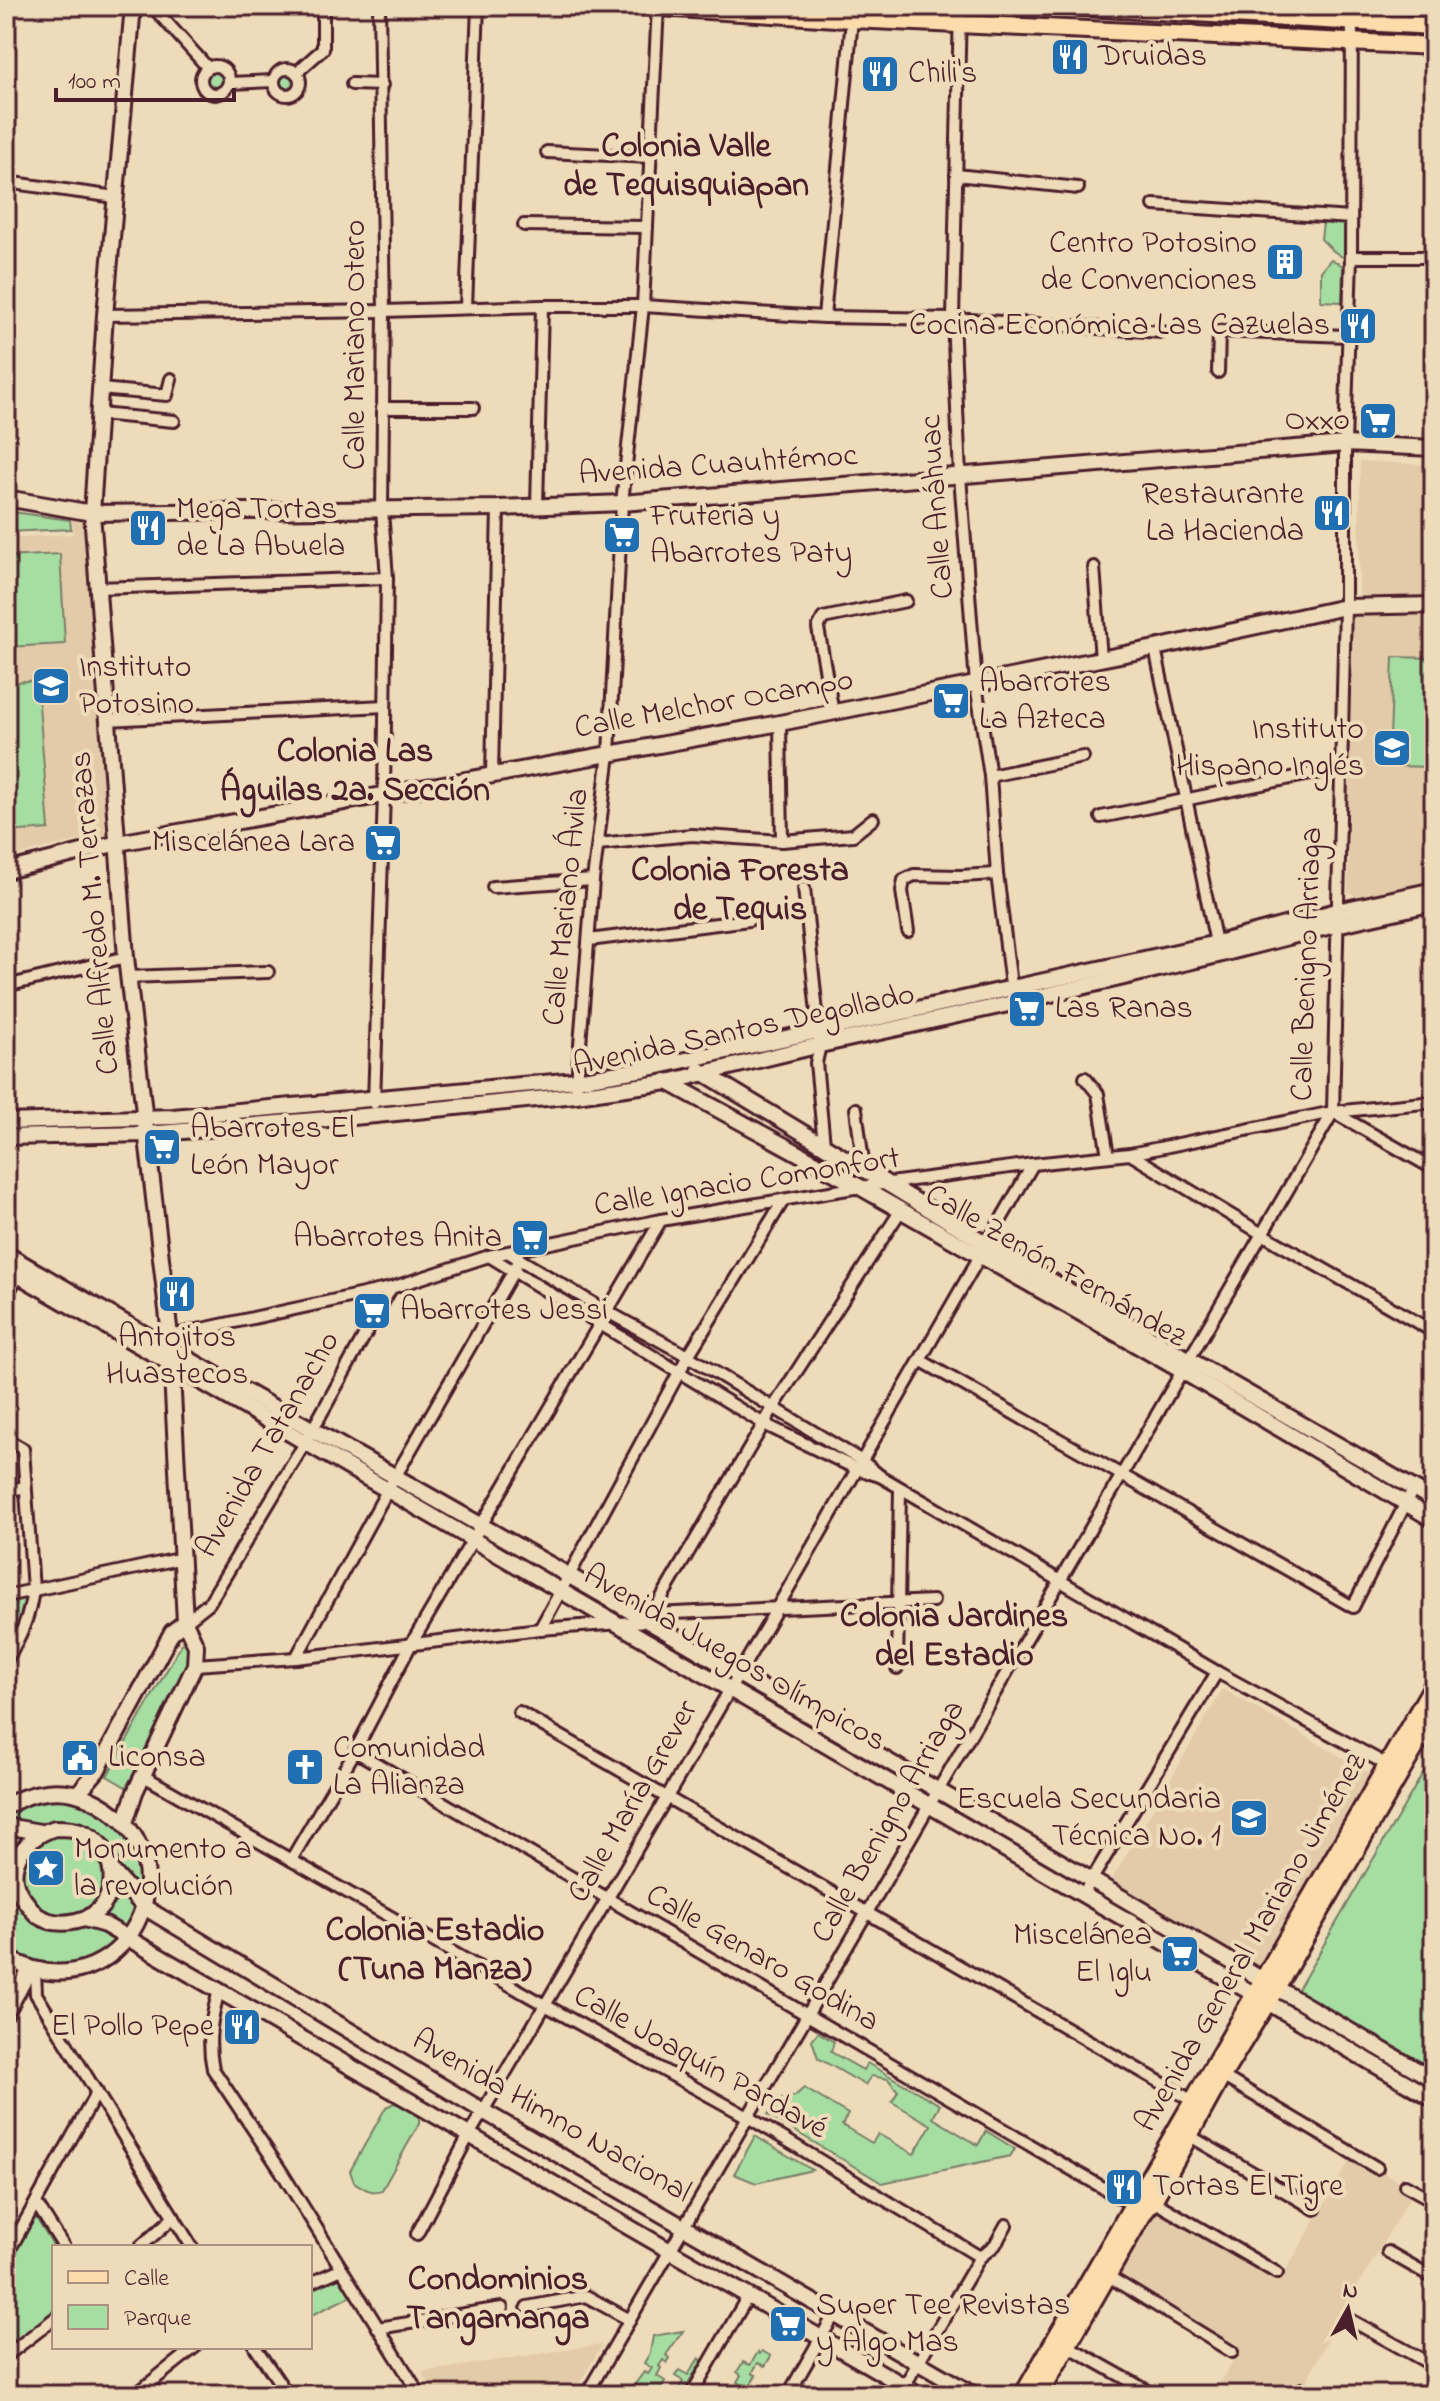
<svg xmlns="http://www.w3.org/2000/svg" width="1440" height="2401" font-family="'Indie Flower',sans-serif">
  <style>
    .built { fill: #e3cba9 }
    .green { fill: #a6dea2; stroke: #787e66; stroke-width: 2 }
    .water { fill: #92c4ee; stroke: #7582a0; stroke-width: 2 }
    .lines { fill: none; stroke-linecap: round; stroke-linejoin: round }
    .street-casing { stroke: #4a1f2b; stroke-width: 16 }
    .secondary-casing { stroke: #4a1f2b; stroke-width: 20 }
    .primary-casing { stroke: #4a1f2b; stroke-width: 22 }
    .street { stroke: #eedbb9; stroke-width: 10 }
    .secondary { stroke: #eedbb9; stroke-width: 14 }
    .primary { stroke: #fddcac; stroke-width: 16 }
    .labels { text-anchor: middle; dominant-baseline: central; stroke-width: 8; stroke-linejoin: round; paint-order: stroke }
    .poi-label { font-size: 32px; fill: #4a1f2b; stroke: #eedbb9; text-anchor: start }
    .street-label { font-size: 32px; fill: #4a1f2b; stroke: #eedbb9 }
    .neighbourhood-label { font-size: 34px; font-weight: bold; fill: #4a1f2b; stroke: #eedbb9 }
  </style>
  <rect width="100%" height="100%" fill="#eedbb9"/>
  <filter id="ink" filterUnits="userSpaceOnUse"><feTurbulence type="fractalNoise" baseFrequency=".0125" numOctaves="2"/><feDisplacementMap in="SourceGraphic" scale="16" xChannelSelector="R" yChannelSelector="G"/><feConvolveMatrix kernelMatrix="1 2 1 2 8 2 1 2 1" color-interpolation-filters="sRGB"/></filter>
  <g filter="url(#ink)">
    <g class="built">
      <path d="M1360 461 1434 465V599L1359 602Z"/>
      <path d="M72 519 81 521 86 528 106 835 48 847 6 859V538L73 534Z"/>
      <path d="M1351 614 1434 616V880L1355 897 1348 891Z"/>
      <path d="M1223 1689 1375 1776 1259 1974 1108 1886Z"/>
      <path d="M1353 2155 1414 2190 1341 2315 1299 2395H1214L1238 2351 1116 2276 1157 2210 1281 2279Z"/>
      <path d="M603 2344 572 2395H435L422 2372Z"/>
    </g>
    <g class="green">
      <circle cx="216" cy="81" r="11"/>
      <circle cx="287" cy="82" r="11"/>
      <path d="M1323 223 1345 224 1344 258 1332 250 1321 239Z"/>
      <path d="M1331 259 1343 266 1342 302 1321 301V271Z"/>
      <path d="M6 511 70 520 71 529 6 532Z"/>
      <path d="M60 554 65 644 6 647V557Z"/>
      <path d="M1393 657 1434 658V767L1389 766Z"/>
      <path d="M37 680 49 829 6 832V683Z"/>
      <path d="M29 1596 11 1643 6 1649V1602Z"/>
      <path d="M185 1638 191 1651 190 1672 126 1787 107 1776Z"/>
      <path d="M1434 1754V2075L1296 1993Z"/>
      <path d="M78 1793 128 1826 147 1879 121 1946 54 1973 6 1957V1807L17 1799Z"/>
      <path d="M818 2032 834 2042 831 2052 863 2070 867 2063 940 2105 933 2118 978 2145 986 2131 1015 2149 1010 2156 882 2183 768 2115 778 2099 795 2096 804 2088 848 2114 842 2125 872 2143 878 2134 914 2154 931 2125 892 2102 898 2091 888 2079 871 2076 865 2085 818 2058 812 2040Z"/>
      <path d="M394 2103C404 2105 413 2110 419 2118V2124L382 2190C372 2195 362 2187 354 2182L350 2171 386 2107Z"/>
      <path d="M755 2136 812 2170 756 2183 734 2174Z"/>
      <path d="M33 2213 54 2247V2310L6 2349V2262Z"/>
      <path d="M342 2269 357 2293 310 2316V2283Z"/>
      <path d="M683 2331 666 2355 670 2358 667 2363 663 2360 659 2366 661 2368 657 2376 665 2381 657 2395 651 2392 649 2395H639L636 2392 639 2387 635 2384 644 2372 648 2374 652 2368 644 2363 650 2353 653 2336Z"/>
      <path d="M762 2351 771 2356 765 2366 758 2363 752 2373 756 2375 744 2395H736L742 2385 737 2382 741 2375 737 2372 743 2362 750 2365 758 2352 760 2354Z"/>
      <path d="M699 2358 702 2360 681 2395H675L683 2381 675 2376 679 2370 688 2375Z"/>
    </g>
    <path class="water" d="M49 1854 61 1861C65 1872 61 1881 49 1884L40 1881 33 1869 37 1860Z"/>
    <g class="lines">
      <defs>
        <g id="street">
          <path d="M152 6 208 68"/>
          <path d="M960 6 953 319 960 476 976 684 990 776 997 874 1012 993"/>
          <circle cx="215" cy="80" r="14"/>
          <circle cx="287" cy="82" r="13"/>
          <path d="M296 73 323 49V6"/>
          <path d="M229 83 274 81"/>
          <path d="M352 84 382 85"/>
          <path d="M547 152 650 157"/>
          <path d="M956 175 1078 188"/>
          <path d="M6 182 116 197"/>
          <path d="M1154 205 1351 218"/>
          <path d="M524 225 645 227"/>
          <path d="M1351 257H1434"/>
          <path d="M466 307 478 6"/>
          <path d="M105 315 384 311 542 306H643L824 317 953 319 1163 332"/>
          <path d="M824 317 852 19"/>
          <path d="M1218 372 1219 331 1347 336"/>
          <path d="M100 389 167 395 171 379"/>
          <path d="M382 408H473"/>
          <path d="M99 414 174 421"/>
          <path d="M537 506 542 306"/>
          <path d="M1094 567 1101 659"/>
          <path d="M97 588 387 578"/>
          <path d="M1155 648 1217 948"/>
          <path d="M833 713 818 628 823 618 906 601"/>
          <path d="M106 720 385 706"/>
          <path d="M780 723 782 841"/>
          <path d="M492 774 498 508"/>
          <path d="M990 776 1083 757"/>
          <path d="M1101 817 1340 768"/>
          <path d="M598 844 692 835 782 841 853 835 873 819"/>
          <path d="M493 887 593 880"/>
          <path d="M804 888 819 1032 820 1045 816 1063 824 1144"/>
          <path d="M908 931 902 891 904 880 914 875 960 876 997 874"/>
          <path d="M589 940 749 920"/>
          <path d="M128 977 268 972"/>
          <path d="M6 986 126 957"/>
          <path d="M1085 1078 1098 1094 1108 1156"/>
          <path d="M576 1095 593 880 609 754 622 503 643 306 658 6"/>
          <path d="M374 1103 384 794 387 578 382 510 384 311 379 6"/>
          <path d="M856 1109 864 1169"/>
          <path d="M1335 1113 1434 1169"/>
          <path d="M1130 1154 1262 1234 1434 1332"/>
          <path d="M509 1253 606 1311 688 1356 862 1461 880 1476 1217 1672 1391 1767"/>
          <path d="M489 1256 764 1424 857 1469 880 1476"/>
          <path d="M6 1297 18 1275"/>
          <path d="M170 1336 391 1288 489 1256 661 1220 860 1187 1033 1164 1130 1154 1333 1112 1434 1102"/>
          <path d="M920 1360 1353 1607 1413 1489"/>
          <path d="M6 1439 23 1449 33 1589C30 1617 20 1637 6 1661"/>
          <path d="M6 1491 25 1487"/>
          <path d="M6 1596 183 1558"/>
          <path d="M653 1614 933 1601"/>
          <path d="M185 1622 209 1603 305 1443 391 1288"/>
          <path d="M540 1629 688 1356 783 1201"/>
          <path d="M296 1658 387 1491 513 1272 519 1258"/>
          <path d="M195 1665 296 1658 540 1629 648 1621 773 1408 901 1210"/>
          <path d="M897 1668 900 1488"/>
          <path d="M519 1712 1193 2101"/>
          <path d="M355 1751 1136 2207"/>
          <path d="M142 1775 545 2005 748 2117 980 2257"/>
          <path d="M291 1860 355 1751 410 1646 661 1220"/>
          <path d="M1083 1894 1217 1672"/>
          <path d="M35 1970 36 1994 192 2247"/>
          <path d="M219 1991C211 2018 207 2041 213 2069L281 2171 420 2395"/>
          <path d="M1222 2076 1377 2168"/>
          <path d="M1190 2136 1315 2209"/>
          <path d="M1405 2185 1434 2201"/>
          <path d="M1153 2201 1277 2273"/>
          <path d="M36 2203 64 2247"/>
          <path d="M417 2234 469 2135 739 1674 1033 1164"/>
          <path d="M140 2247 174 2217"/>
          <path d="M1388 2252 1434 2278"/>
          <path d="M6 2256 97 2092"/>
          <path d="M1108 2276 1232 2352"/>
          <path d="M310 2283 342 2269"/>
          <path d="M527 2307 586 2296 630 2320"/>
          <path d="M1349 2319 1434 2366"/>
          <path d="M378 2328 502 2308"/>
          <path d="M1068 2346 1155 2395"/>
          <path d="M255 2347 288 2395"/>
          <path d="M6 2356 54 2319"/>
          <path d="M1302 2389 1313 2395"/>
          <path d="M135 2395 195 2347"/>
          <path d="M586 2395 1333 1112 1345 607V444L1351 257 1352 6"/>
          <path d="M691 2395 748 2296"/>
          <path d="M788 2395 834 2315"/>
          <path d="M899 2395 980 2257 995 2245 1006 2225"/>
        </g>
        <g id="secondary">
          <path d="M6 498 92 513 498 508 622 503 1345 444 1434 448"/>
          <path d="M6 871 118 843 780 723 1155 648 1345 607 1434 605"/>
          <path d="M699 1070 987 1244 1434 1500"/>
          <path d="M666 1081 860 1187 1182 1371 1434 1520"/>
          <path d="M6 1122 173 1117 576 1080 645 1069 1217 943 1337 911 1434 890"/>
          <path d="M6 1137 147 1134 376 1115 576 1095 668 1082 820 1045 1013 1003 1218 955 1327 927 1434 903"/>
          <path d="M6 1254C218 1378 434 1497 646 1620 910 1773 1171 1927 1434 2080"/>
          <path d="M6 1268 1434 2099"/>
          <path d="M78 1793 97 1771 172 1632 185 1622"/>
          <path d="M6 1807C29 1791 62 1786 88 1798 210 1853 123 2024 6 1957"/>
          <path d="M125 1823 135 1792 195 1665 196 1646 185 1622 170 1336 126 957 92 513 105 315 133 6"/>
          <path d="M6 1826 40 1832"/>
          <path d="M55 1828C65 1828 75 1828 85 1833 110 1845 119 1878 105 1902 93 1922 59 1929 38 1916 34 1913 29 1906 26 1902 0 1872 22 1838 55 1828Z"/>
          <path d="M112 1871 144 1907 483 2111 974 2395"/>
          <path d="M84 1919 105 1925 920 2395"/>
          <path d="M6 2013 30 1969"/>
        </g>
        <g id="primary">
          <path d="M643 6 852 19 1434 46"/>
          <path d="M1066 6 1434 26"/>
          <path d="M1023 2395 1434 1684"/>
          <path d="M1039 2395 1144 2212 1153 2201 1222 2076 1276 1988 1434 1715"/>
        </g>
      </defs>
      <use href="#street" class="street-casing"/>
      <use href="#secondary" class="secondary-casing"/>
      <use href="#primary" class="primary-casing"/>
      <use href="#street" class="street"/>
      <use href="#secondary" class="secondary"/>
      <use href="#primary" class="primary"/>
    </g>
  </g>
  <defs>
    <symbol id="restaurant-square" viewBox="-11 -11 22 22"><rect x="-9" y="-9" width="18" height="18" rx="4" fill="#1f6fb2" stroke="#eedbb9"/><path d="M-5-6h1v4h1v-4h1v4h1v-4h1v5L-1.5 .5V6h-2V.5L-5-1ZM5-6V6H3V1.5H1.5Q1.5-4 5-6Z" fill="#fff"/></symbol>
    <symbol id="building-square" viewBox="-11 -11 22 22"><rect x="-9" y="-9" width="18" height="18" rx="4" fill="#1f6fb2" stroke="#eedbb9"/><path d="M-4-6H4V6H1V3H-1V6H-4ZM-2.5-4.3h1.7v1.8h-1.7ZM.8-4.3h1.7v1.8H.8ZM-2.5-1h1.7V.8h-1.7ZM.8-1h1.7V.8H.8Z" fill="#fff"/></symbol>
    <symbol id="supermarket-square" viewBox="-11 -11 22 22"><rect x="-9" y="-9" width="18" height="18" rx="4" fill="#1f6fb2" stroke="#eedbb9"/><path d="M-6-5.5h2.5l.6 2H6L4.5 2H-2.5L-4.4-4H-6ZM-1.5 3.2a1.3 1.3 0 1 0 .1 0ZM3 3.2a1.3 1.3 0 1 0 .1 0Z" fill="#fff"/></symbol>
    <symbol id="school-square" viewBox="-11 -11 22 22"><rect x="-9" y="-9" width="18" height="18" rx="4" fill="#1f6fb2" stroke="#eedbb9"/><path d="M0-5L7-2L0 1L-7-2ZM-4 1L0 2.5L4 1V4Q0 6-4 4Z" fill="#fff"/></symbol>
    <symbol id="civic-square" viewBox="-11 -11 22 22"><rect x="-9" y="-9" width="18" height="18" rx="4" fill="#1f6fb2" stroke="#eedbb9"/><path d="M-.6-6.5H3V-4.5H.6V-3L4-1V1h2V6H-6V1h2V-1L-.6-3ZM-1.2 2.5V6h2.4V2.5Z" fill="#fff"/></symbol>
    <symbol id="church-square" viewBox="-11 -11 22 22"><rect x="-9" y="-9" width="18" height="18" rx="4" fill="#1f6fb2" stroke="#eedbb9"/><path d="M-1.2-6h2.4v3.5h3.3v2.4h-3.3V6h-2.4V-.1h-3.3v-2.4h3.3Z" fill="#fff"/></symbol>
    <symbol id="sight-square" viewBox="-11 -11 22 22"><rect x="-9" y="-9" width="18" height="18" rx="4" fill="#1f6fb2" stroke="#eedbb9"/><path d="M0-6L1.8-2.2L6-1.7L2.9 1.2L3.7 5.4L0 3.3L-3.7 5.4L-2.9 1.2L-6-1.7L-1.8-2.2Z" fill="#fff"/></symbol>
  </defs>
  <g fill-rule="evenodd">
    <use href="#restaurant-square" x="1048" y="35" width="44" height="44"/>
    <use href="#restaurant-square" x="858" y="52" width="44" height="44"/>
    <use href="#building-square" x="1263" y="240" width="44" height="44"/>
    <use href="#restaurant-square" x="1336" y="304" width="44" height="44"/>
    <use href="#supermarket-square" x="1356" y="399" width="44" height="44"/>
    <use href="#restaurant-square" x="1310" y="491" width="44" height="44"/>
    <use href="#restaurant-square" x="126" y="506" width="44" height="44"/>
    <use href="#supermarket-square" x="600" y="513" width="44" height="44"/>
    <use href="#school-square" x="29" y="664" width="44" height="44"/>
    <use href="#supermarket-square" x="929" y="679" width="44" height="44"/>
    <use href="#school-square" x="1370" y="726" width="44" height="44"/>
    <use href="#supermarket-square" x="361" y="821" width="44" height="44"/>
    <use href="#supermarket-square" x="1005" y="987" width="44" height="44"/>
    <use href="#supermarket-square" x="140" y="1125" width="44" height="44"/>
    <use href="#supermarket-square" x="508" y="1216" width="44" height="44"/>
    <use href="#restaurant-square" x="155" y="1272" width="44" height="44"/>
    <use href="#supermarket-square" x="350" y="1289" width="44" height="44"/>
    <use href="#civic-square" x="58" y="1736" width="44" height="44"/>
    <use href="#church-square" x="283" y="1745" width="44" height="44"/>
    <use href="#school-square" x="1227" y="1796" width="44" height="44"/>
    <use href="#sight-square" x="24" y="1846" width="44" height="44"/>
    <use href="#supermarket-square" x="1158" y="1932" width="44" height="44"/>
    <use href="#restaurant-square" x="220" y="2005" width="44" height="44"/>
    <use href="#restaurant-square" x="1102" y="2165" width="44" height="44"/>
    <use href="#supermarket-square" x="766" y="2302" width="44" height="44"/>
  </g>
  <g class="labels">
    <g class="poi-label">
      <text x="1098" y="57">Druidas</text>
      <text x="908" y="74">Chili's</text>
      <text x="1257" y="244" text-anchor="end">Centro Potosino<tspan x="1257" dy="37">de Convenciones</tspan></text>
      <text x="1330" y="326" text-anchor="end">Cocina Económica Las Cazuelas</text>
      <text x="1350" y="421" text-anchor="end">Oxxo</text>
      <text x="1304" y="495" text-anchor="end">Restaurante<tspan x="1304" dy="37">La Hacienda</tspan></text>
      <text x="176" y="510">Mega Tortas<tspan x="176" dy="37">de La Abuela</tspan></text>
      <text x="650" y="517">Fruteria y<tspan x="650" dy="37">Abarrotes Paty</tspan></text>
      <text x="79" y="668">Instituto<tspan x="79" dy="37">Potosino</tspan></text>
      <text x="979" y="683">Abarrotes<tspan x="979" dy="37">La Azteca</tspan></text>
      <text x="1364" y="730" text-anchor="end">Instituto<tspan x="1364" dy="37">Hispano Inglés</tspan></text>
      <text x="355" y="843" text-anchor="end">Miscelánea Lara</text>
      <text x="1055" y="1009">Las Ranas</text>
      <text x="190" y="1129">Abarrotes El<tspan x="190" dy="37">León Mayor</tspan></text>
      <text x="502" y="1238" text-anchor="end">Abarrotes Anita</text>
      <text x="400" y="1311">Abarrotes Jessi</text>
      <text x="177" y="1338" text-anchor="middle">Antojitos<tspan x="177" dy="37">Huastecos</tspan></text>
      <text x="333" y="1749">Comunidad<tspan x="333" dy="37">La Alianza</tspan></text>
      <text x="108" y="1758">Liconsa</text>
      <text x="1221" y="1800" text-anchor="end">Escuela Secundaria<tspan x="1221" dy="37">Técnica No. 1</tspan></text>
      <text x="74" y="1850">Monumento a<tspan x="74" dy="37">la revolución</tspan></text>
      <text x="1152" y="1936" text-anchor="end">Miscelánea<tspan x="1152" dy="37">El Iglu</tspan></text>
      <text x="214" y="2027" text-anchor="end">El Pollo Pepe</text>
      <text x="1152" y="2187">Tortas El Tigre</text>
      <text x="816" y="2306">Super Tee Revistas<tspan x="816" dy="37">y Algo Mas</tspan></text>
    </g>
    <g class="street-label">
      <text transform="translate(356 345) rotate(-90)">Calle Mariano Otero</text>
      <text transform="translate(718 466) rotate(-4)">Avenida Cuauhtémoc</text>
      <text transform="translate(938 507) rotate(-94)">Calle Anáhuac</text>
      <text transform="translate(714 705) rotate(-10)">Calle Melchor Ocampo</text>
      <text transform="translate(567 907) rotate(-84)">Calle Mariano Ávila</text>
      <text transform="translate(96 913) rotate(-95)">Calle Alfredo M. Terrazas</text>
      <text transform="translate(1308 964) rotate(-88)">Calle Benigno Arriaga</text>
      <text transform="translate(744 1031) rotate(-12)">Avenida Santos Degollado</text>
      <text transform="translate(747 1183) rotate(-9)">Calle Ignacio Comonfort</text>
      <text transform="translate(1055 1267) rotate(30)">Calle Zenón Fernández</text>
      <text transform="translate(269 1445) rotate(-60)">Avenida Tatanacho</text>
      <text transform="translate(734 1659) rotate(30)">Avenida Juegos Olímpicos</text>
      <text transform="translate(634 1802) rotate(-60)">Calle María Grever</text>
      <text transform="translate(889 1822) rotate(-60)">Calle Benigno Arriaga</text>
      <text transform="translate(1252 1943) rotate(-60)">Avenida General Mariano Jiménez</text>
      <text transform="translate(762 1959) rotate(30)">Calle Genaro Godina</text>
      <text transform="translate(700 2063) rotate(29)">Calle Joaquín Pardavé</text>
      <text transform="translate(551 2117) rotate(30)">Avenida Himno Nacional</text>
    </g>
    <g class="neighbourhood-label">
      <text x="686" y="148">Colonia Valle<tspan x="686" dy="39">de Tequisquiapan</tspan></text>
      <text x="355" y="753">Colonia Las<tspan x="355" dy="39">Águilas 2a. Sección</tspan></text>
      <text x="740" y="872">Colonia Foresta<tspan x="740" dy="39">de Tequis</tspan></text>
      <text x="954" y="1618">Colonia Jardines<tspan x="954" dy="39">del Estadio</tspan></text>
      <text x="435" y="1932">Colonia Estadio<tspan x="435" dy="39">(Tuna Manza)</tspan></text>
      <text x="498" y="2281">Condominios<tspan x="498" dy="39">Tangamanga</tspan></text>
    </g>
  </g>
  <rect width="1440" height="2401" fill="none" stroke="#eedbb9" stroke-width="32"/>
  <rect x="16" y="16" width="1408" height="2369" fill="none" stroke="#4a1f2b" stroke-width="3" filter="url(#ink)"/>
  <rect x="52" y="2245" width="260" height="104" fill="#eedbb9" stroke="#ac9080" stroke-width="2"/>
  <rect x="68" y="2271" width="40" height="12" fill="#fddcac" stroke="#ac9080" stroke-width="2"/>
  <text x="124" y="2285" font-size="24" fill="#4a1f2b">Calle</text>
  <rect x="68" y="2305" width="40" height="24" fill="#a6dea2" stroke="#ac9080" stroke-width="2"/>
  <text x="124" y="2325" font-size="24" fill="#4a1f2b">Parque</text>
  <g transform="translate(1348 2309) rotate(8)" stroke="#eedbb9" stroke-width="6" paint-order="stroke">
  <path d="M0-6L14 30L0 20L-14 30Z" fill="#4a1f2b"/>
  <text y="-12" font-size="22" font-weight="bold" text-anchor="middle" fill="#4a1f2b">N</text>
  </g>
  <path d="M56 88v12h178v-12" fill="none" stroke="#4a1f2b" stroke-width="4"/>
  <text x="68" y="88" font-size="24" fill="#4a1f2b" stroke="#eedbb9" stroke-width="6" paint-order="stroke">100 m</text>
</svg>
